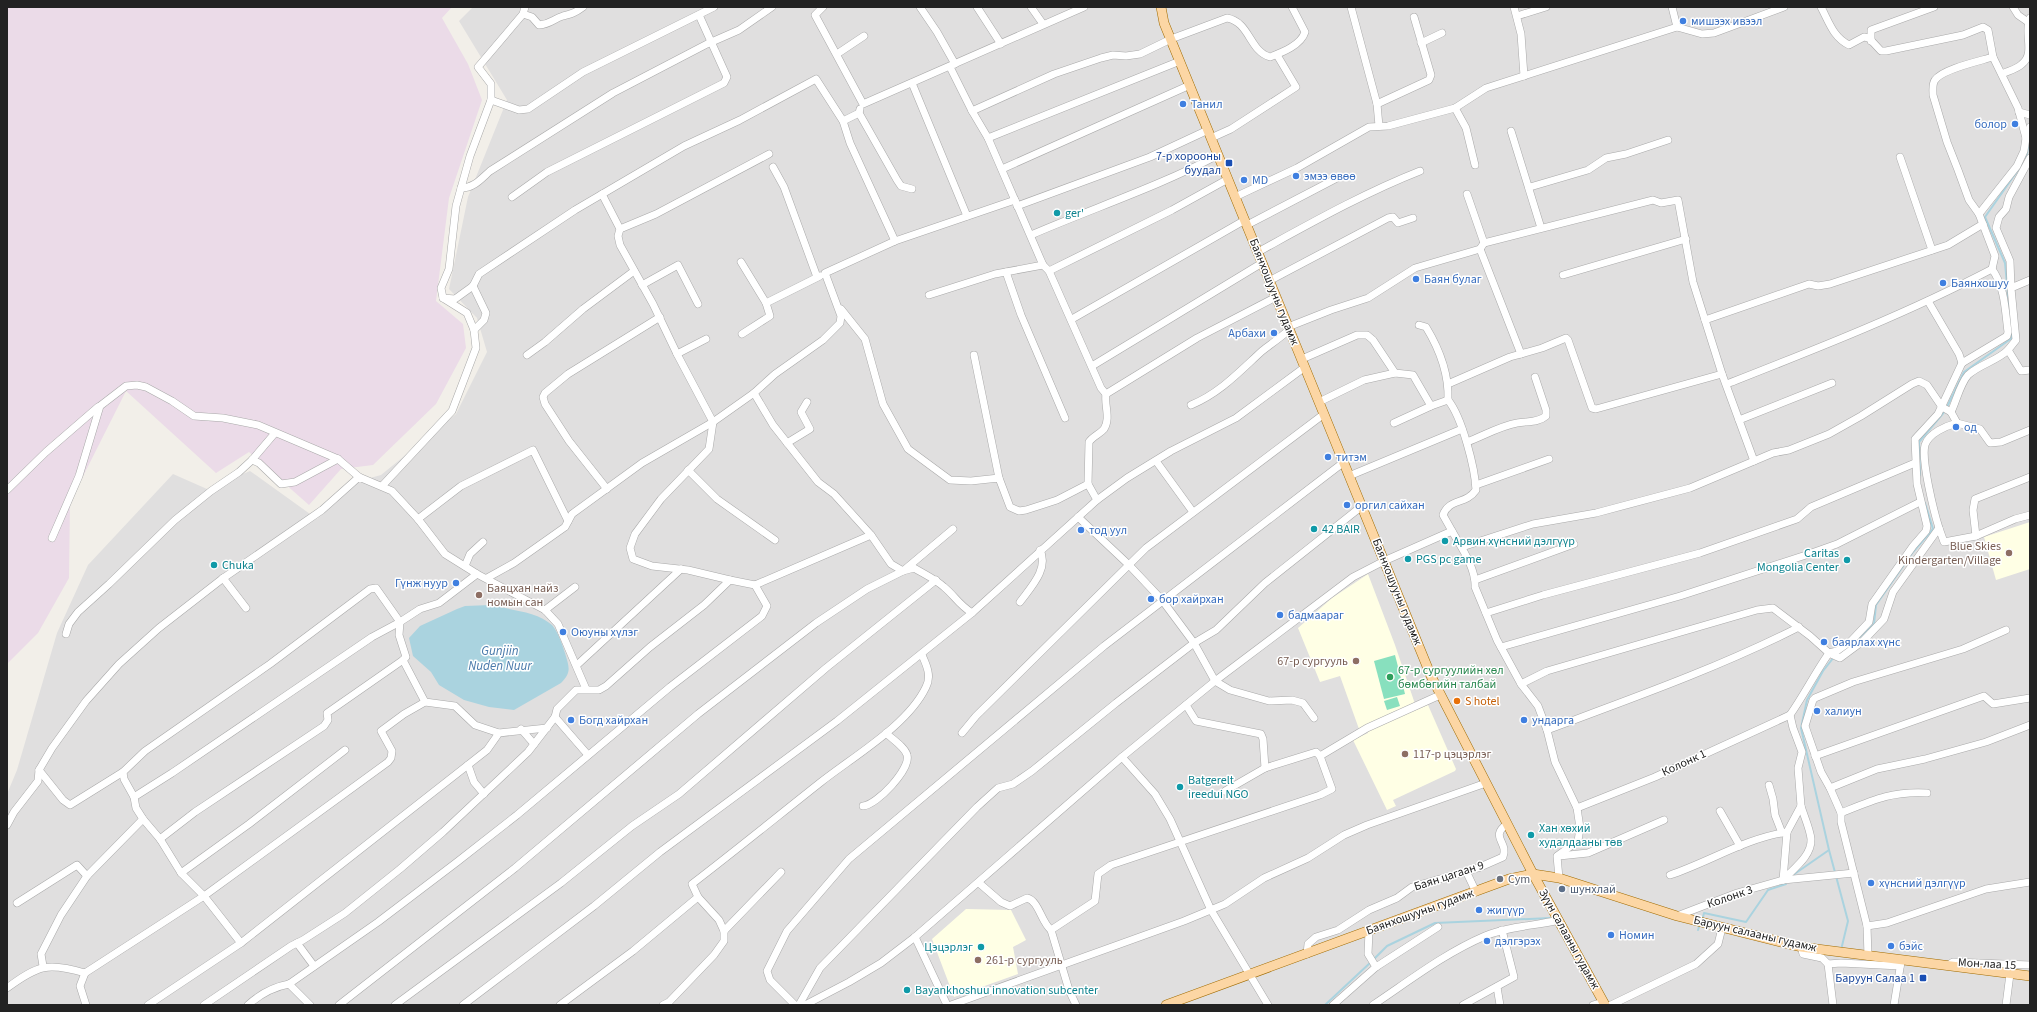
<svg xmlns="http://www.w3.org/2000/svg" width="2037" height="1012" font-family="'Source Sans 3',sans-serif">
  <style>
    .residential { fill: #e0dfdf }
    .industrial { fill: #ebdbe8 }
    .education { fill: #ffffe5 }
    .pitch { fill: #88e0be }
    .water { fill: #aad3df }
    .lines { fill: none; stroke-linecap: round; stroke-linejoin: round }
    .stream { stroke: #aad3df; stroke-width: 2 }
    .minor-casing { stroke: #a9a9a9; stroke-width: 8 }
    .major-casing { stroke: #a06b00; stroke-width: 10 }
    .minor { stroke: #fff; stroke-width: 7 }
    .major { stroke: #fcd6a4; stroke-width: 9 }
    .shop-dot { fill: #3f7fe0; stroke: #fff; stroke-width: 1.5 }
    .transit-dot { fill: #1a4fb4; stroke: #fff; stroke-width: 1.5 }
    .culture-dot { fill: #0f9aa8; stroke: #fff; stroke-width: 1.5 }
    .education-dot { fill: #8d6e63; stroke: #fff; stroke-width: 1.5 }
    .leisure-dot { fill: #2e9e5b; stroke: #fff; stroke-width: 1.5 }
    .food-dot { fill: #e8710a; stroke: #fff; stroke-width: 1.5 }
    .worship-dot { fill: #6b7280; stroke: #fff; stroke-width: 1.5 }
    .service-dot { fill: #5c6f8a; stroke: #fff; stroke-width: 1.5 }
    .labels { text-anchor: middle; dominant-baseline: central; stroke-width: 3; stroke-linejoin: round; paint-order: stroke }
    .shop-label { font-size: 12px; fill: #366cbe; stroke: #fff; text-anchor: start }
    .transit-label { font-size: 12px; fill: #164399; stroke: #fff; text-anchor: end }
    .culture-label { font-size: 12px; fill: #0d838f; stroke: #fff; text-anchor: start }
    .street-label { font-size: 12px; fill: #222; stroke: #fff }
    .education-label { font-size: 12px; fill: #785e54; stroke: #fff; text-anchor: start }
    .leisure-label { font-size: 12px; fill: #27864d; stroke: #fff; text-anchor: start }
    .food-label { font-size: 12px; fill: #c56008; stroke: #fff; text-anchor: start }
    .worship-label { font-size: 12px; fill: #5b616d; stroke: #fff; text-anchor: start }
    .service-label { font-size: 12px; fill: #4e5e75; stroke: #fff; text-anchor: start }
    .water-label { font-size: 13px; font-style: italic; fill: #4a7aab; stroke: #fff }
  </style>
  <rect width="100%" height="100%" fill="#f2efe9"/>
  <path class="residential" d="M473 7H2030V1005H7V794L17 770 57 633 88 565 173 474 207 489 250 471 317 519 345 485 381 475 456 414 487 352 477 318 449 289 468 197 507 100 459 21Z"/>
  <path class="industrial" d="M7 7H452L442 18 468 64 482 100 449 198 436 301 463 324 466 348 436 404 373 465 341 469 309 505 249 452 216 473 126 391 70 502 69 578 38 633 7 664Z"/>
  <g class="education">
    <path d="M2030 522V569L1996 580 1984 537Z"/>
    <path d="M1368 574 1395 645 1415 704 1359 729 1340 676 1320 682 1298 628 1332 598Z"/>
    <path d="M1428 705 1456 769 1455 771 1393 800 1396 806 1387 810 1353 740 1368 733 1367 730Z"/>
    <path d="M966 909 1011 910 1026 940 1013 947 1018 974 954 997 932 939Z"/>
  </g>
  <g class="pitch">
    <path d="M1395 655 1405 694 1384 699 1374 661Z"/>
    <path d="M1397 697 1400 706 1387 710 1384 701Z"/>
  </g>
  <path class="water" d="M491 605C509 610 537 611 552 625 558 632 562 644 565 653 569 667 572 672 561 683L514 710 489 707 464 700 439 685 431 672 413 656 409 638 420 626 457 609 465 606Z"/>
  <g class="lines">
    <g class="stream">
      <path d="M2026 158 2030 139"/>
      <path d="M1947 407 1964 372 2012 338 2005 263 1985 217 2023 163"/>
      <path d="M1920 475 1919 442 1945 411"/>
      <path d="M1852 644 1874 624 1876 605 1913 552 1933 529 1925 503"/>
      <path d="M1834 657 1823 671 1807 700 1801 728 1829 850 1848 921 1841 950"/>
      <path d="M1793 875 1829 850"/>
      <path d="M1703 917 1704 913 1746 922 1768 890 1786 884"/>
      <path d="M1698 930 1699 927"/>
      <path d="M1374 959 1387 946 1435 923 1550 918"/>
      <path d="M1325 1005 1371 962"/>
    </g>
    <defs>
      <g id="minor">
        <path d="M823 7 815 15 863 104 1084 7"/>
        <path d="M920 7 937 32 955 64"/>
        <path d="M977 7 1001 44"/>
        <path d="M1031 7 1043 24"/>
        <path d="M1351 7 1377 104 1379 126"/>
        <path d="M1514 7 1521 34 1524 76"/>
        <path d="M1672 7 1677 27"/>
        <path d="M1821 7C1829 22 1833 37 1849 45L1864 37 1869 38 1881 51H1886L1963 35 1983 27 1988 30 1993 57 2018 108 2026 138 2024 151 2017 166 1979 214"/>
        <path d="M2013 7 2018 15 2028 22"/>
        <path d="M523 14 532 17 539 25C551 24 553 19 563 16 571 14 575 13 583 7"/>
        <path d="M1517 16 1546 7"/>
        <path d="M1871 41V30L1934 7"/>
        <path d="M1421 43 1442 33"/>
        <path d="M837 54 864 36"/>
        <path d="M950 67 972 111"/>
        <path d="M2002 74C2008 71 2017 69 2022 64 2036 53 2023 32 2030 18"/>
        <path d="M912 83 967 216"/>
        <path d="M491 100 519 110 528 109 583 72 714 7"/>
        <path d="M1377 104 1429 80 1431 75 1414 17"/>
        <path d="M1455 108 1466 128 1475 165"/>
        <path d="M2019 112 2030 115"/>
        <path d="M859 113 897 180 901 186 912 189"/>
        <path d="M843 121 859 113 860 109"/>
        <path d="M1511 131 1541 228"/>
        <path d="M988 138 1180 61"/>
        <path d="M1211 138 1231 129 1296 87 1277 55"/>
        <path d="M2026 138 2030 127"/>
        <path d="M1900 157 1932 250"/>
        <path d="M773 167 784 187 817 277"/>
        <path d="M1002 169 1190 85"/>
        <path d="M1530 187 1588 170 1606 158 1626 154 1668 140"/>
        <path d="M461 188C474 188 481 179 490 171L613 93 707 44 739 30 772 7"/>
        <path d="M602 194 620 229 618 236 620 245 653 304 677 354 713 422 709 449 661 499 635 534 630 548 633 559 652 566 688 570 730 580"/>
        <path d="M1467 194 1484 243"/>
        <path d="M512 197 547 172 724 83 727 77 699 15"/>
        <path d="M1235 197 1297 168 1369 127 1388 126 1455 108 1486 88 1677 27 1702 34 1714 33 1784 7"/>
        <path d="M1017 206 1150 157 1208 130"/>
        <path d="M1247 225 1339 177"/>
        <path d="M620 229 656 214 769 154"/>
        <path d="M1031 235C1093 208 1158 187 1218 155"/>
        <path d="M1480 249 1521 354"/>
        <path d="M1258 252C1311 223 1364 193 1420 171"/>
        <path d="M741 262 766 303"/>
        <path d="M1049 271 1172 210 1228 179"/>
        <path d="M1006 272 1021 315 1065 418"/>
        <path d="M1563 275 1686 239"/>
        <path d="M1269 281 1388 218 1393 217 1398 223 1413 218"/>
        <path d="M642 285 678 265 698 304"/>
        <path d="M473 286 486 313 484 320 474 330"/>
        <path d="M2011 288 2010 261 1996 228 1999 217 2006 209 2009 197 2030 158"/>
        <path d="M929 295 995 274 1043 265"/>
        <path d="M1276 297 1197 338 1106 394 1101 388 1049 271 1043 265 988 138 972 111 1054 74 1101 58 1113 55 1126 56 1140 54 1171 39 1227 18C1250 22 1249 51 1270 57 1283 52 1301 45 1305 32L1292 7"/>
        <path d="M443 298 455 299 473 286 479 274 575 210 684 146 740 120 816 79 843 121 850 143 895 241"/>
        <path d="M1928 301 1959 354 1962 363"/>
        <path d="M841 309 865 339 883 404 908 449 950 480 971 481 999 478 1010 507 1019 511 1026 510 1057 500 1088 484 1097 500"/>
        <path d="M1072 319 1245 220"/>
        <path d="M1705 320 1809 284 1818 286 1830 284 1948 245 1983 224"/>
        <path d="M1419 325 1426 327C1440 350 1449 373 1448 400"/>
        <path d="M1288 327 1331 310 1368 298 1415 268 1480 249 1484 243 1653 200 1661 203 1678 200 1693 282 1722 374 1754 461"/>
        <path d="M742 334 770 316 766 303 820 276"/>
        <path d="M2008 350 2016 340 2011 288 2030 280"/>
        <path d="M677 354 706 339"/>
        <path d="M527 355 545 342 583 309 634 271"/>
        <path d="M974 355 999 478"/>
        <path d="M1302 359 1357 335H1367L1373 340 1395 373 1413 375 1431 406 1448 400C1462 417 1475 468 1476 490 1466 505 1449 498 1443 515L1452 531"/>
        <path d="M1092 366 1262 263"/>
        <path d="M1448 384 1510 357 1542 348 1566 338 1568 340 1592 408 1596 409 1722 374"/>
        <path d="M1727 384C1816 349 1906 314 1992 269L1995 256 1979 214 1969 200 1958 170 1947 142 1933 95C1933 90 1932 84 1935 80 1942 69 1980 61 1993 57"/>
        <path d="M754 393 773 425 818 482 834 494 871 535"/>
        <path d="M1319 402 1364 380 1395 373"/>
        <path d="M1191 405C1220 393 1239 372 1262 351 1271 344 1281 337 1289 330"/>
        <path d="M1951 412C1956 402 1960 384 1968 375 1980 364 1997 361 2008 350L2021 371 2030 370"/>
        <path d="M1739 420 1832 383"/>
        <path d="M1394 423 1431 406"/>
        <path d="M1467 442C1483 436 1500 426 1517 423 1527 421 1538 423 1546 416V410L1535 377"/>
        <path d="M787 443 810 429 801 412 807 402"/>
        <path d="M252 460 259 463 281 484 295 482 338 459"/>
        <path d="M1156 461 1193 512"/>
        <path d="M688 470 717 499 775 540"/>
        <path d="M1349 476 1462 429"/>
        <path d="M1088 484 1089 442C1093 436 1100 434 1104 429 1111 418 1104 405 1106 394"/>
        <path d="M1476 485 1549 459"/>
        <path d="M382 486 452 411 476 348 474 330 467 313 443 298 441 288 449 269 456 206 470 156 491 100V84L478 67 523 14 525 7"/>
        <path d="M607 489 569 441 545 404 543 397 545 393 568 374 660 317"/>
        <path d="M7 490 46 452 98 407"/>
        <path d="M1078 517 1129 565 1162 600 1194 643 1215 681 1230 690 1269 701 1292 700 1303 703 1314 718"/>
        <path d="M418 519 461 486 533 450 568 521"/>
        <path d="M1939 528C1934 512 1921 460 1925 445 1929 433 1946 426 1957 423"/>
        <path d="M1976 536 1973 510 1975 499 2030 477"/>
        <path d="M52 538 79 476 100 406 126 386 137 385 146 387 172 401 194 416 223 418 258 425 338 459 359 477"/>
        <path d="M1462 547 1533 524 1596 513 1690 488 1773 453 1789 450 1829 434 1861 416 1912 384 1919 381 1927 385 1942 407 1951 412 1957 423 1980 429 1990 443 2001 442 2030 430"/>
        <path d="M465 566 470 554 483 542"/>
        <path d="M223 578 246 608"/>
        <path d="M487 578 514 563 565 527 572 514 642 463 713 422 754 393 775 374 823 340 840 323 841 316 825 273 895 241 1015 200"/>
        <path d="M1475 580 1574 544"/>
        <path d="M1020 602C1031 587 1049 569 1040 550"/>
        <path d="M545 610 575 587"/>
        <path d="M1486 613 1543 595 1700 553 1797 519 1811 507 1915 463"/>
        <path d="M66 634 69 624 78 612 109 584 175 520 211 491 239 472 252 460 275 433"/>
        <path d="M1501 647 1680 596 1806 555 1837 544 1920 502"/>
        <path d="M577 665 681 569"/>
        <path d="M1521 684 1547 671 1757 610 1773 608 1810 636 1829 653 1837 651 1851 641 1869 622 1872 604 1913 546 1926 531 1927 526 1917 484 1915 439 1938 414 1962 363 2007 336 2008 332C2005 310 2005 287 1992 269"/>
        <path d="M1186 705 1196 721 1261 734 1263 739 1265 768"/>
        <path d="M555 717 588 755"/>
        <path d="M521 729 534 744"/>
        <path d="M1547 730C1633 698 1718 668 1799 627"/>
        <path d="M962 733 976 716 1146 548 1324 414"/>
        <path d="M1815 756 1984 696 1993 704 2030 698"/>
        <path d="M1122 757 1155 794 1170 819 1211 910 1268 1005"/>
        <path d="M468 765 474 782 484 794"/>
        <path d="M39 770 63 800 70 805 123 772"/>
        <path d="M1769 785 1773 799 1775 815 1782 833"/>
        <path d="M1830 788 1877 769 1925 759 1986 742 2030 725"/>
        <path d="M1225 791 1265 768 1316 752 1320 756"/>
        <path d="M134 797 172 773 372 637 400 622 399 635 406 657 403 660 425 702"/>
        <path d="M863 806C877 805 911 769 907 755 905 747 892 739 886 733"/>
        <path d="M1577 808 1655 777 1790 715"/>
        <path d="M1720 811 1740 846"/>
        <path d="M1841 813C1873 800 1892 791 1927 793"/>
        <path d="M7 825 14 812 38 781 39 770 52 748 86 701 119 664 159 628 222 579 322 510 359 477 392 491 418 519 445 554 477 574 545 610 558 624 586 689"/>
        <path d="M160 839 195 812 324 726 328 720 327 713 403 660"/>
        <path d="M1559 856 1588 853 1664 820"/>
        <path d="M1466 871 1476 892"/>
        <path d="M181 873 249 824 345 750"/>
        <path d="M1670 875C1709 862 1746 838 1787 832"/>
        <path d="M1783 880 1787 832 1801 806 1798 768 1802 752 1793 728 1790 715C1804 695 1815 673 1829 653L1840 658 1863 641 1884 619 1893 592 1939 528 1944 542 1976 536 2015 519 2030 515"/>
        <path d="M1783 880C1793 869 1812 856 1811 839 1810 829 1804 816 1801 806"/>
        <path d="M979 883 1001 902 1010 906 1027 898C1039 901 1041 922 1051 930L1069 990 1076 1005"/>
        <path d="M698 897 719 920 724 931"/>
        <path d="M17 903 77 865 87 876"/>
        <path d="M1677 916 1737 893 1783 880 1854 873"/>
        <path d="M1867 926 1887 923 1986 889 2030 882"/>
        <path d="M1051 930 1095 901 1098 874 1111 865 1320 795 1332 789 1320 756 1367 728 1440 695"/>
        <path d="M1369 931 1368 954 1376 967"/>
        <path d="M915 937 947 1005"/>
        <path d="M241 943 204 896 181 873 160 839 143 819 136 808 134 797 124 779 123 772 145 751 270 664 370 589 376 588 400 622 420 609 439 603 477 574"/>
        <path d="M297 943 314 966"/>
        <path d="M1801 947 1803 954 1822 958 1828 964 1833 1005"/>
        <path d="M1307 954 1308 944 1316 937 1338 930 1369 910 1397 898 1412 887 1478 868 1503 857C1509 842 1489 837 1507 824"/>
        <path d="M1868 956 1867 926 1841 822V813L1830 788 1821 772 1805 726 1813 700 1815 698 1853 682 1963 649 2006 630"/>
        <path d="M1828 964 1841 963 1900 966"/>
        <path d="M1950 964 1953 962 2030 965"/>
        <path d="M43 966 41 954 61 915 87 876 143 819"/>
        <path d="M85 973 80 986 86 1005"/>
        <path d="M289 984 310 1005"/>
        <path d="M1497 987 1500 1005"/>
        <path d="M7 988C38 965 48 962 85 973L204 896 388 762 391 758 392 751 381 731 404 714 425 702 455 706 475 725 499 733"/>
        <path d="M148 1005 241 943 487 750 499 733 547 728"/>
        <path d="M204 1005 291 946 303 940 345 913 400 869 443 832 528 752 555 717 557 709 576 690H599L606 686 650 647 704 605 730 580 755 585 871 535 891 564 903 571 914 568C924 574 935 579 944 587 955 596 958 604 972 613L1097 500 1127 478 1171 451 1236 418 1305 367"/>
        <path d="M248 1005C260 994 273 987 289 984L378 922 457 862 517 815 670 687 762 616 767 606 755 585"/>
        <path d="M339 1005 515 868 698 714 816 623 867 589 903 571 953 529"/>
        <path d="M395 1005 561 883 632 826 679 794 826 668 936 580"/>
        <path d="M463 1005 594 906 660 852 837 721 972 613"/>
        <path d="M560 1005 633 951 698 897 692 884C735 851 778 816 821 782 854 756 908 725 926 687 932 676 926 664 922 655"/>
        <path d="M663 1005 669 1002 714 955 724 941V931L781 872"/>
        <path d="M795 1005 770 980 767 971 787 931 849 859 1104 646 1344 462"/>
        <path d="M799 1005 820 968 977 807 998 788 1013 784 1032 771 1116 703 1194 643 1216 630 1265 583 1362 506"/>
        <path d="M805 1005 849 982 881 963 915 937 1122 757 1215 681 1353 577 1384 561 1452 531C1461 547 1476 568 1475 587L1497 640 1521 684 1538 706 1547 730 1555 762 1577 808 1580 828 1578 841 1557 856 1559 878"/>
        <path d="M951 1005 1184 921 1225 904 1264 878 1308 858 1344 835 1367 825 1486 783"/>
        <path d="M1333 1005 1376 967 1438 927"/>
        <path d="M1373 1005C1409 981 1445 953 1485 936 1508 926 1535 926 1559 920"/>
        <path d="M1463 1005 1514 977 1502 930"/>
        <path d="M1593 1005 1603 1002"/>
        <path d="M1611 1005 1696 964 1718 944 1722 928"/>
        <path d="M1894 1005 1901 962"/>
        <path d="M2006 1005 2010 974"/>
      </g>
      <g id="major">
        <path d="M1161 7 1164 23 1431 676 1533 874 1605 1005"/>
        <path d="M1166 1005 1509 879 1533 874 1559 878 1677 916 1801 947 2030 976"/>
      </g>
    </defs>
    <use href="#minor" class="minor-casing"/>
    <use href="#major" class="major-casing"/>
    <use href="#minor" class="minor"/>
    <use href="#major" class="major"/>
  </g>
  <g class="shop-dot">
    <circle cx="1683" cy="21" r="4"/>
    <circle cx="1183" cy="104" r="4"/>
    <circle cx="2015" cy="124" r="4"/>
    <circle cx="1296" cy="176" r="4"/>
    <circle cx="1244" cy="180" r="4"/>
    <circle cx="1416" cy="279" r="4"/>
    <circle cx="1943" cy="283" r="4"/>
    <circle cx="1274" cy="333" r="4"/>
    <circle cx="1956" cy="427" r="4"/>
    <circle cx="1328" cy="457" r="4"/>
    <circle cx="1347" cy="505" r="4"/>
    <circle cx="1081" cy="530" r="4"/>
    <circle cx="456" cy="583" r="4"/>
    <circle cx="1151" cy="599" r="4"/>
    <circle cx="1280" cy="615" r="4"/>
    <circle cx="563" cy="632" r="4"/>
    <circle cx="1824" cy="642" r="4"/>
    <circle cx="1817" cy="711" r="4"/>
    <circle cx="571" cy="720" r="4"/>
    <circle cx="1524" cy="720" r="4"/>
    <circle cx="1871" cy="883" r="4"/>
    <circle cx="1479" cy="910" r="4"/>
    <circle cx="1611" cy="935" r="4"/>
    <circle cx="1487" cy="941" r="4"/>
    <circle cx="1891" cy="946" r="4"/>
  </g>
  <g class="transit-dot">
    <rect x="1225" y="159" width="8" height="8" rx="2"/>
    <rect x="1919" y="974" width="8" height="8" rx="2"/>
  </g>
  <g class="culture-dot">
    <circle cx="1057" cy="213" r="4"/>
    <circle cx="1314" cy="529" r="4"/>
    <circle cx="1445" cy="541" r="4"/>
    <circle cx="1408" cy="559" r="4"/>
    <circle cx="1847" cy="560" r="4"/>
    <circle cx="214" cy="565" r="4"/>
    <circle cx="1180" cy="787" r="4"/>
    <circle cx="1531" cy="835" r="4"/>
    <circle cx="981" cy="947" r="4"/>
    <circle cx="907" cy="990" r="4"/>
  </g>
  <g class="education-dot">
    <circle cx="2009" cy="553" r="4"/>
    <circle cx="479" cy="595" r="4"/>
    <circle cx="1356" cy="661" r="4"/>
    <circle cx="1405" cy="754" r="4"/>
    <circle cx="978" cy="960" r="4"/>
  </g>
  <circle class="leisure-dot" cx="1390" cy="677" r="4"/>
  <circle class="food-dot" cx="1457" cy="701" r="4"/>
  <circle class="worship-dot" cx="1500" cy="879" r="4"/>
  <circle class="service-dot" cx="1562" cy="889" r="4"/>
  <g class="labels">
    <g class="shop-label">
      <text x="1691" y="21">мишээх ивээл</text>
      <text x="1191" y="104">Танил</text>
      <text x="2007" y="124" text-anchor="end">болор</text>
      <text x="1304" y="176">эмээ өвөө</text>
      <text x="1252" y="180">MD</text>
      <text x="1424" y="279">Баян булаг</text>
      <text x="1951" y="283">Баянхошуу</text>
      <text x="1266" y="333" text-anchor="end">Арбахи</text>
      <text x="1964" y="427">од</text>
      <text x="1336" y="457">титэм</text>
      <text x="1355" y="505">оргил сайхан</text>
      <text x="1089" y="530">тод уул</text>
      <text x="448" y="583" text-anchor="end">Гүнж нуур</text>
      <text x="1159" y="599">бор хайрхан</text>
      <text x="1288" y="615">бадмаараг</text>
      <text x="571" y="632">Оюуны хүлэг</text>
      <text x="1832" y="642">баярлах хүнс</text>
      <text x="1825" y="711">халиун</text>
      <text x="579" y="720">Богд хайрхан</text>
      <text x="1532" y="720">ундарга</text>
      <text x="1879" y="883">хүнсний дэлгүүр</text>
      <text x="1487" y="910">жигүүр</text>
      <text x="1619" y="935">Номин</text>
      <text x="1495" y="941">дэлгэрэх</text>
      <text x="1899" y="946">бэйс</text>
    </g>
    <g class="transit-label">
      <text x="1221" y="156">7-р хорооны<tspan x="1221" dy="14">буудал</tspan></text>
      <text x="1915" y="978">Баруун Салаа 1</text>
    </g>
    <g class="culture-label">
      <text x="1065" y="213">ger'</text>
      <text x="1322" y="529">42 BAIR</text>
      <text x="1453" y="541">Арвин хүнсний дэлгүүр</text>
      <text x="1839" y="553" text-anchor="end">Caritas<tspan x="1839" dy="14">Mongolia Center</tspan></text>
      <text x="1416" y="559">PGS pc game</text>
      <text x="222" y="565">Chuka</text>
      <text x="1188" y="780">Batgerelt<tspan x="1188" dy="14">ireedui NGO</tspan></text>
      <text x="1539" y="828">Хан хөхий<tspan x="1539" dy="14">худалдааны төв</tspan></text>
      <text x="973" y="947" text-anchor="end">Цэцэрлэг</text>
      <text x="915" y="990">Bayankhoshuu innovation subcenter</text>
    </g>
    <g class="street-label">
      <text transform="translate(1274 292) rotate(68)">Баянхошууны гудамж</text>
      <text transform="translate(1397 592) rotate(68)">Баянхошууны гудамж</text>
      <text transform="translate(1684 763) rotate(-25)">Колонк 1</text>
      <text transform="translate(1449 876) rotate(-18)">Баян цагаан 9</text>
      <text transform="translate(1730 897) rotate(-19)">Колонк 3</text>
      <text transform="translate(1420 912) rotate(-20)">Баянхошууны гудамж</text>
      <text transform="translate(1755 934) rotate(13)">Баруун салааны гудамж</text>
      <text transform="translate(1569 939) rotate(61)">Зүүн салааны гудамж</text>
      <text transform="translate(1987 964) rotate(3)">Мон-лаа 15</text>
    </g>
    <g class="education-label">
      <text x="2001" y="546" text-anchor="end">Blue Skies<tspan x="2001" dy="14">Kindergarten/Village</tspan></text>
      <text x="487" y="588">Баяцхан найз<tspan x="487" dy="14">номын сан</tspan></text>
      <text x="1348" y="661" text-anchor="end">67-р сургууль</text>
      <text x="1413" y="754">117-р цэцэрлэг</text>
      <text x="986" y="960">261-р сургууль</text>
    </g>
    <g class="leisure-label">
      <text x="1398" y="670">67-р сургуулийн хөл<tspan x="1398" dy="14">бөмбөгийн талбай</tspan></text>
    </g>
    <g class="food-label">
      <text x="1465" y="701">S hotel</text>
    </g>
    <g class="worship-label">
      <text x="1508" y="879">Cym</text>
    </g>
    <g class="service-label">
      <text x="1570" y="889">шунхлай</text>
    </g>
    <g class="water-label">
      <text x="500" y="651">Gunjiin<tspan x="500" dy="15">Nuden Nuur</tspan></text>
    </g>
  </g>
  <rect width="2037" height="1012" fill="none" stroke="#222222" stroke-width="16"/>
</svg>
